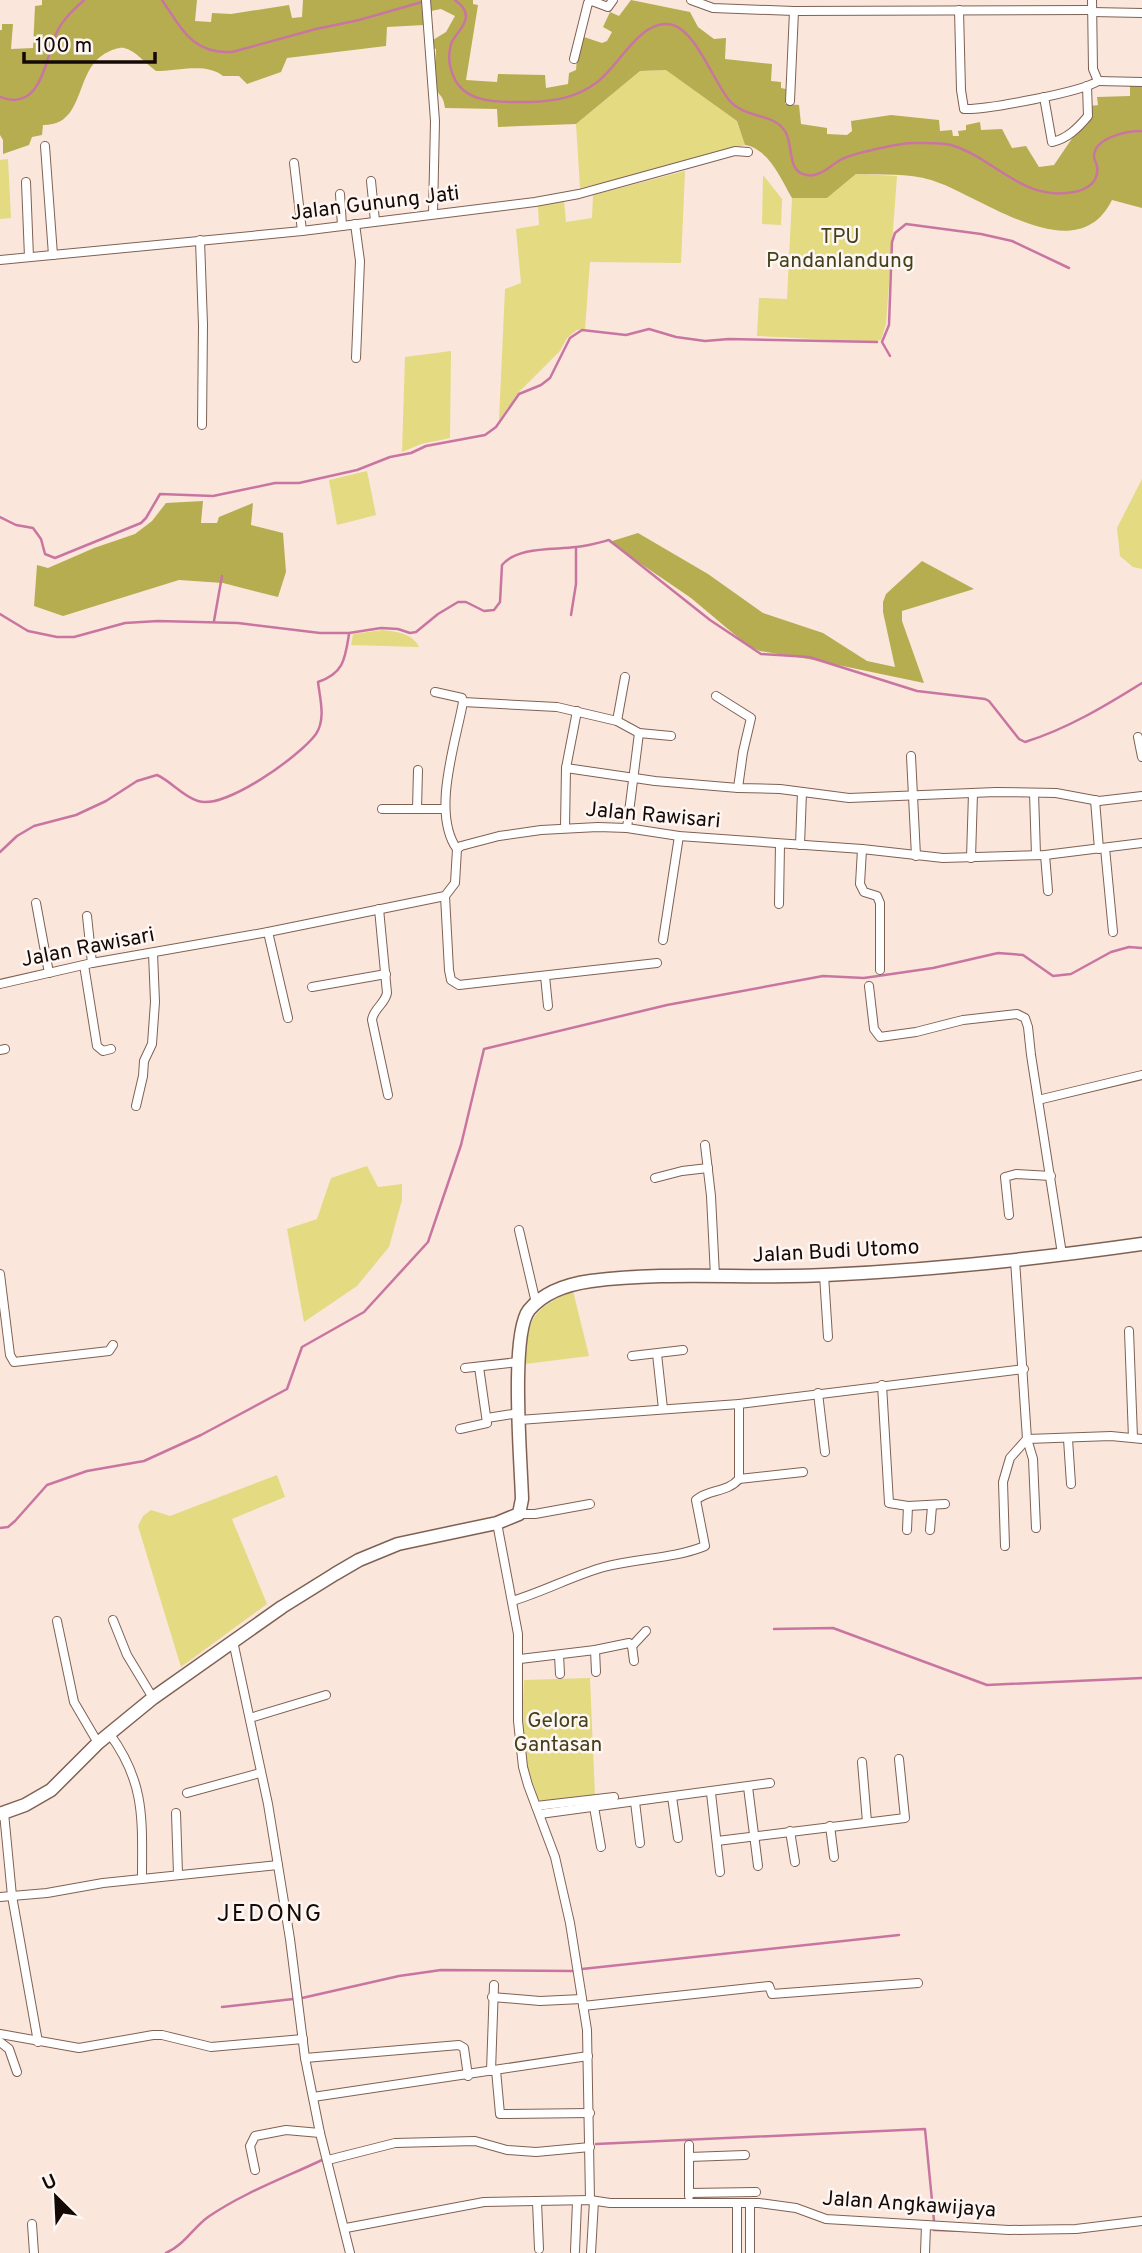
<svg xmlns="http://www.w3.org/2000/svg" width="1142" height="2253" font-family="Overpass,sans-serif">
  <style>
    .green { fill: #e3da82 }
    .forest { fill: #b6ad51 }
    .lines { fill: none; stroke-linecap: round; stroke-linejoin: round }
    .stream { stroke: #c876a1; stroke-width: 2.5 }
    .street-casing { stroke: #7f6154; stroke-width: 10 }
    .secondary-casing { stroke: #7f6154; stroke-width: 15 }
    .street { stroke: #fff; stroke-width: 8 }
    .secondary { stroke: #fff; stroke-width: 12 }
    .labels { text-anchor: middle; dominant-baseline: central; stroke-width: 5; stroke-linejoin: round; paint-order: stroke }
    .street-label { font-size: 21px; fill: #140905; stroke: #fdf6f3 }
    .park-label { font-size: 21px; fill: #444019; stroke: #fdf6f3 }
    .quarter-label { font-size: 24px; letter-spacing: 2px; fill: #140905; stroke: #fdf6f3 }
  </style>
  <rect width="100%" height="100%" fill="#fbe6dc"/>
  <g class="green">
    <path d="M667 70 737 121 745 145 634 176 580 188 576 124 640 71Z"/>
    <path d="M8 159 11 218 0 219V160Z"/>
    <path d="M685 171 681 263 590 262 585 329 577 330 567 338 560 351 519 392 499 420 505 289 521 283 516 229 539 225 538 206 564 201 566 222 592 218 593 195Z"/>
    <path d="M856 174 897 176 886 324 881 340 872 342 757 336 759 298 787 299 792 198H827Z"/>
    <path d="M763 175 782 199 781 225 762 224Z"/>
    <path d="M451 351 450 438 421 444 402 452 405 357Z"/>
    <path d="M367 471 376 515 337 525 329 480Z"/>
    <path d="M1142 479V569L1133 567 1120 556 1117 528Z"/>
    <path d="M383 630C397 632 412 633 419 647L351 645 353 634Z"/>
    <path d="M367 1166 378 1187 402 1184V1200L389 1247 357 1286 304 1322 287 1229 317 1219 331 1178Z"/>
    <path d="M573 1291 589 1356 525 1364C529 1318 529 1311 573 1291Z"/>
    <path d="M277 1475 285 1497 232 1519 267 1604 181 1667 138 1526 143 1516 151 1510 170 1516Z"/>
    <path d="M590 1678 595 1796 544 1802 538 1799 526 1762 522 1725 524 1680Z"/>
  </g>
  <g class="forest">
    <path d="M42 0H197L195 21 211 22 212 13 231 14 289 5 292 18 302 17 303 0H422L424 25 387 27 386 46 287 58 281 72 247 84 239 76H223C207 62 175 71 156 71 146 64 135 50 124 48 120 47 112 50 108 52 73 68 87 126 43 125L42 135 32 137 29 145 3 154V140L0 135V30H2V24H13L11 49 33 48 35 6 42 5Z"/>
    <path d="M430 0H473V4L478 5 466 80 497 82 498 74 545 75 546 88 568 84 569 73 576 70 577 58 584 37 602 43 607 41 612 32 603 27 610 12 619 16 631 0 690 12 698 27 714 39 726 38 725 59 772 64 771 81 781 82V88L786 89 785 104 799 105 801 124 827 128V134L847 135 852 131 851 121 891 115 939 120 940 131 952 130 953 136H959L958 131 966 130V125L980 122 981 130 1002 129 1012 148 1026 146 1039 167 1054 165 1073 137 1085 124 1090 106 1098 105 1097 97 1130 96V85L1142 86V208L1112 200C1076 273 981 195 931 180 909 173 880 175 856 174L827 198H792C781 179 769 149 745 145L737 121 666 70 640 71 576 124 498 127 497 109 445 108C443 94 440 98 436 88 432 77 436 60 436 49L433 48V40L446 32 455 16 441 9 431 11Z"/>
    <path d="M203 501 201 523H217L219 517 253 503 251 525 283 533 286 572 278 597 223 583 179 580 63 616 34 606 37 565 48 568 94 548 135 534 152 521 166 503Z"/>
    <path d="M638 533 708 574 763 613 823 633 867 661 895 667 883 612V602L886 594 922 561 974 589 902 611V621L924 683 814 660 760 651 747 645 691 598 609 542Z"/>
  </g>
  <g class="lines">
    <g class="stream">
      <path d="M162 0C182 29 192 54 232 52L316 29 359 20 422 2"/>
      <path d="M455 0C461 5 466 9 466 17 465 28 454 35 451 44 448 55 449 66 453 75 464 106 505 102 532 102 556 101 577 97 596 83 619 67 641 16 673 25 696 32 713 80 729 100 746 120 775 112 786 133 792 144 789 165 799 172 803 175 810 176 814 175 825 173 832 164 842 159 855 153 899 143 914 143 925 143 940 142 951 145 992 157 1020 198 1066 193 1082 192 1100 185 1097 166 1096 161 1094 161 1094 156 1095 137 1127 131 1142 131"/>
      <path d="M0 97C41 113 45 60 56 34 62 20 73 10 84 0"/>
      <path d="M890 356 882 342 889 325 892 242 895 233 906 224 981 234 1012 241 1069 268"/>
      <path d="M0 517 16 525 33 528 41 539 45 554 55 558 141 523 146 518 160 494 213 496 275 483H299L357 470 390 457 411 453 426 446 485 435 496 427 519 394 541 385 550 378 570 338 582 330 626 335 649 329 676 337 705 341 729 339 877 342"/>
      <path d="M0 614 28 631 57 637H74L125 623 158 621 238 623 320 633H349L381 628 398 629 410 633 416 632 438 614 458 602H466L484 611 494 610 500 602 502 565C518 546 554 550 576 547 588 546 598 543 609 540L710 620 761 654 809 657 917 691 985 699 989 701 1019 739 1025 742C1067 729 1105 706 1142 683"/>
      <path d="M571 615 576 584V549"/>
      <path d="M214 621 222 576"/>
      <path d="M0 852 17 836 34 826 76 815 106 801 137 781 157 775C171 781 183 797 198 801 225 810 300 756 316 734 326 719 320 699 318 682 344 673 345 659 349 634"/>
      <path d="M0 1528 8 1527 15 1521 47 1485 87 1471 144 1461 201 1435 287 1389 302 1347 364 1312 428 1242 461 1145 484 1049 667 1005 823 976 864 978 933 968 998 953 1023 955 1053 976 1071 974 1111 952 1129 947 1142 948"/>
      <path d="M774 1629 833 1628 987 1685 1142 1678"/>
      <path d="M582 1969 899 1935"/>
      <path d="M302 1998 399 1976 441 1970 573 1971"/>
      <path d="M222 2007 293 1999"/>
      <path d="M596 2144 925 2129 934 2221"/>
      <path d="M934 2230 965 2231"/>
      <path d="M166 2253C184 2245 193 2228 208 2217 243 2193 284 2178 322 2160"/>
    </g>
    <defs>
      <g id="street">
        <path d="M426 0 435 121 433 214"/>
        <path d="M691 0 713 8 794 11 1092 10"/>
        <path d="M1092 0 1093 69 1098 81"/>
        <path d="M959 10 961 90 964 109C985 110 1082 92 1098 81"/>
        <path d="M1092 12 1142 13"/>
        <path d="M574 59 588 3 592 1 608 7 613 0"/>
        <path d="M1098 81 1142 82"/>
        <path d="M1044 97 1052 142C1067 139 1078 128 1088 116L1087 86"/>
        <path d="M790 101 794 11"/>
        <path d="M45 146 53 255"/>
        <path d="M294 163 302 231"/>
        <path d="M371 181 375 221"/>
        <path d="M26 182 29 257"/>
        <path d="M340 194 342 226"/>
        <path d="M355 224 360 261 356 358"/>
        <path d="M200 240 203 325 202 425"/>
        <path d="M0 260 302 231 535 202 579 194 735 151 748 152"/>
        <path d="M435 692 462 698 463 702 557 707 617 721 639 733 671 736"/>
        <path d="M716 696 751 718 743 752 738 788"/>
        <path d="M617 721 625 677"/>
        <path d="M1138 737 1142 757"/>
        <path d="M911 756 916 856"/>
        <path d="M566 768 655 781 738 788 780 789 849 798 996 792 1056 793 1099 801 1142 796"/>
        <path d="M1034 793 1036 855"/>
        <path d="M1095 800 1099 849"/>
        <path d="M382 809H445"/>
        <path d="M417 809 418 770"/>
        <path d="M565 828 566 768 577 711"/>
        <path d="M627 828 639 733"/>
        <path d="M800 845 802 792"/>
        <path d="M1105 848 1113 932"/>
        <path d="M457 849C431 813 456 742 463 702"/>
        <path d="M862 849 860 884 864 892 877 896 880 903V970"/>
        <path d="M1045 855 1048 891"/>
        <path d="M971 858 973 793"/>
        <path d="M445 896 449 970 451 980 459 985 657 963"/>
        <path d="M36 903 49 973"/>
        <path d="M779 904 780 844"/>
        <path d="M379 909 387 993C385 1004 373 1009 372 1020L388 1095"/>
        <path d="M87 916 92 963"/>
        <path d="M268 932 288 1018"/>
        <path d="M663 940 679 836"/>
        <path d="M84 965 97 1046 103 1051 111 1049"/>
        <path d="M545 976 548 1006"/>
        <path d="M0 984 92 963 268 932 445 896 455 883 457 849 461 846 499 836 541 830 598 827 627 828 679 836 862 849 943 858 1045 855 1142 843"/>
        <path d="M869 986 874 1029 880 1037 916 1032 963 1020 1017 1014 1025 1018 1028 1027 1031 1055 1062 1254"/>
        <path d="M312 987 386 974"/>
        <path d="M0 1050 5 1049"/>
        <path d="M1038 1100 1142 1075"/>
        <path d="M136 1106 143 1076 144 1061 152 1044 155 1002 153 953"/>
        <path d="M705 1145 711 1196 715 1276"/>
        <path d="M655 1178 682 1171 708 1168"/>
        <path d="M1009 1215 1005 1177 1016 1174 1051 1176"/>
        <path d="M519 1230 536 1303"/>
        <path d="M1015 1260 1027 1439 1033 1459 1036 1528"/>
        <path d="M0 1274 10 1355 14 1362 109 1351 113 1345"/>
        <path d="M824 1275 828 1337"/>
        <path d="M1129 1331 1133 1438"/>
        <path d="M657 1354 663 1409"/>
        <path d="M632 1356 683 1350"/>
        <path d="M465 1368 518 1362"/>
        <path d="M882 1385 889 1503 908 1506 945 1504"/>
        <path d="M818 1393 825 1452"/>
        <path d="M487 1418 519 1413"/>
        <path d="M519 1420 739 1404 1024 1369"/>
        <path d="M460 1429 487 1423 479 1367"/>
        <path d="M1068 1439 1071 1484"/>
        <path d="M739 1479 803 1472"/>
        <path d="M519 1514H535L590 1504"/>
        <path d="M497 1523 518 1634V1721L523 1767 528 1785 555 1857 570 1923 587 2030 590 2200"/>
        <path d="M907 1530 908 1506"/>
        <path d="M930 1530 932 1506"/>
        <path d="M1005 1546 1003 1482 1010 1458 1027 1439 1111 1436 1142 1439"/>
        <path d="M512 1601C543 1592 572 1576 604 1567 637 1558 673 1559 705 1546L696 1500C708 1489 727 1493 739 1479V1404"/>
        <path d="M113 1620 127 1655 153 1698"/>
        <path d="M57 1621 74 1702 98 1743"/>
        <path d="M233 1641 268 1804 290 1939 305 2058 320 2133 350 2253"/>
        <path d="M632 1646 646 1631"/>
        <path d="M595 1650 596 1672"/>
        <path d="M559 1655 560 1674"/>
        <path d="M520 1659 595 1650 629 1643 632 1646 634 1661"/>
        <path d="M250 1718 326 1695"/>
        <path d="M109 1733C146 1783 142 1820 142 1879"/>
        <path d="M862 1762 867 1822"/>
        <path d="M748 1787 758 1866"/>
        <path d="M187 1793 260 1773"/>
        <path d="M711 1793 720 1872"/>
        <path d="M672 1797 678 1838"/>
        <path d="M635 1802 640 1843"/>
        <path d="M536 1806 614 1797"/>
        <path d="M594 1807 601 1847"/>
        <path d="M4 1813 12 1896 38 2042"/>
        <path d="M176 1813 178 1874"/>
        <path d="M540 1814 770 1783"/>
        <path d="M830 1826 834 1857"/>
        <path d="M790 1831 795 1862"/>
        <path d="M717 1841 905 1818 899 1759"/>
        <path d="M0 1897 47 1893 103 1883 278 1865"/>
        <path d="M492 1997 540 2001 582 1999"/>
        <path d="M583 2006 769 1986 772 1994 918 1983"/>
        <path d="M0 2034 79 2048 153 2035H162L211 2047 303 2039"/>
        <path d="M0 2042 9 2049 17 2072"/>
        <path d="M305 2058 459 2045 464 2048 468 2076"/>
        <path d="M496 2070 500 2114 590 2113"/>
        <path d="M491 2071 494 1985"/>
        <path d="M313 2097 588 2056"/>
        <path d="M689 2145V2196"/>
        <path d="M689 2157 745 2155"/>
        <path d="M328 2160 395 2143 475 2141 507 2150 536 2152 590 2147"/>
        <path d="M255 2170 250 2146 255 2136 286 2130 320 2133"/>
        <path d="M689 2193 756 2192"/>
        <path d="M537 2202 539 2249"/>
        <path d="M32 2224 34 2253"/>
        <path d="M346 2228 484 2202 590 2200 610 2203H759L796 2208 826 2219 1009 2230 1076 2229 1142 2221"/>
        <path d="M575 2251 577 2202"/>
        <path d="M591 2253 594 2201"/>
        <path d="M737 2253V2203"/>
        <path d="M750 2253V2203"/>
        <path d="M925 2253 926 2225"/>
      </g>
      <path id="secondary" d="M0 1814 25 1805 51 1790 98 1743 153 1698 282 1607 335 1574 359 1560 398 1544 497 1523 519 1514 522 1499C521 1462 510 1334 529 1310 544 1292 569 1284 591 1281 668 1271 747 1279 825 1275 931 1270 1037 1259 1142 1244"/>
    </defs>
    <use href="#street" class="street-casing"/>
    <use href="#secondary" class="secondary-casing"/>
    <use href="#street" class="street"/>
    <use href="#secondary" class="secondary"/>
  </g>
  <g class="labels">
    <g class="street-label">
      <text transform="translate(375 204) rotate(-7)">Jalan Gunung Jati</text>
      <text transform="translate(653 816) rotate(5)">Jalan Rawisari</text>
      <text transform="translate(88 948) rotate(-11)">Jalan Rawisari</text>
      <text transform="translate(836 1252) rotate(-3)">Jalan Budi Utomo</text>
      <text transform="translate(909 2205) rotate(4)">Jalan Angkawijaya</text>
    </g>
    <g class="park-label">
      <text x="840" y="237">TPU<tspan x="840" dy="24">Pandanlandung</tspan></text>
      <text x="558" y="1721">Gelora<tspan x="558" dy="24">Gantasan</tspan></text>
    </g>
    <g class="quarter-label">
      <text x="270" y="1915">JEDONG</text>
    </g>
  </g>
  <g transform="translate(56 2197) rotate(336)" stroke="#fdf6f3" stroke-width="5" paint-order="stroke">
  <path d="M0-5L12 26L0 18L-12 26Z" fill="#140905"/>
  <text y="-10" font-size="19" font-weight="bold" text-anchor="middle" fill="#140905">U</text>
  </g>
  <path d="M24 52v10h131v-10" fill="none" stroke="#140905" stroke-width="3.5"/>
  <text x="35" y="52" font-size="21" fill="#140905" stroke="#fdf6f3" stroke-width="5" paint-order="stroke">100 m</text>
</svg>
